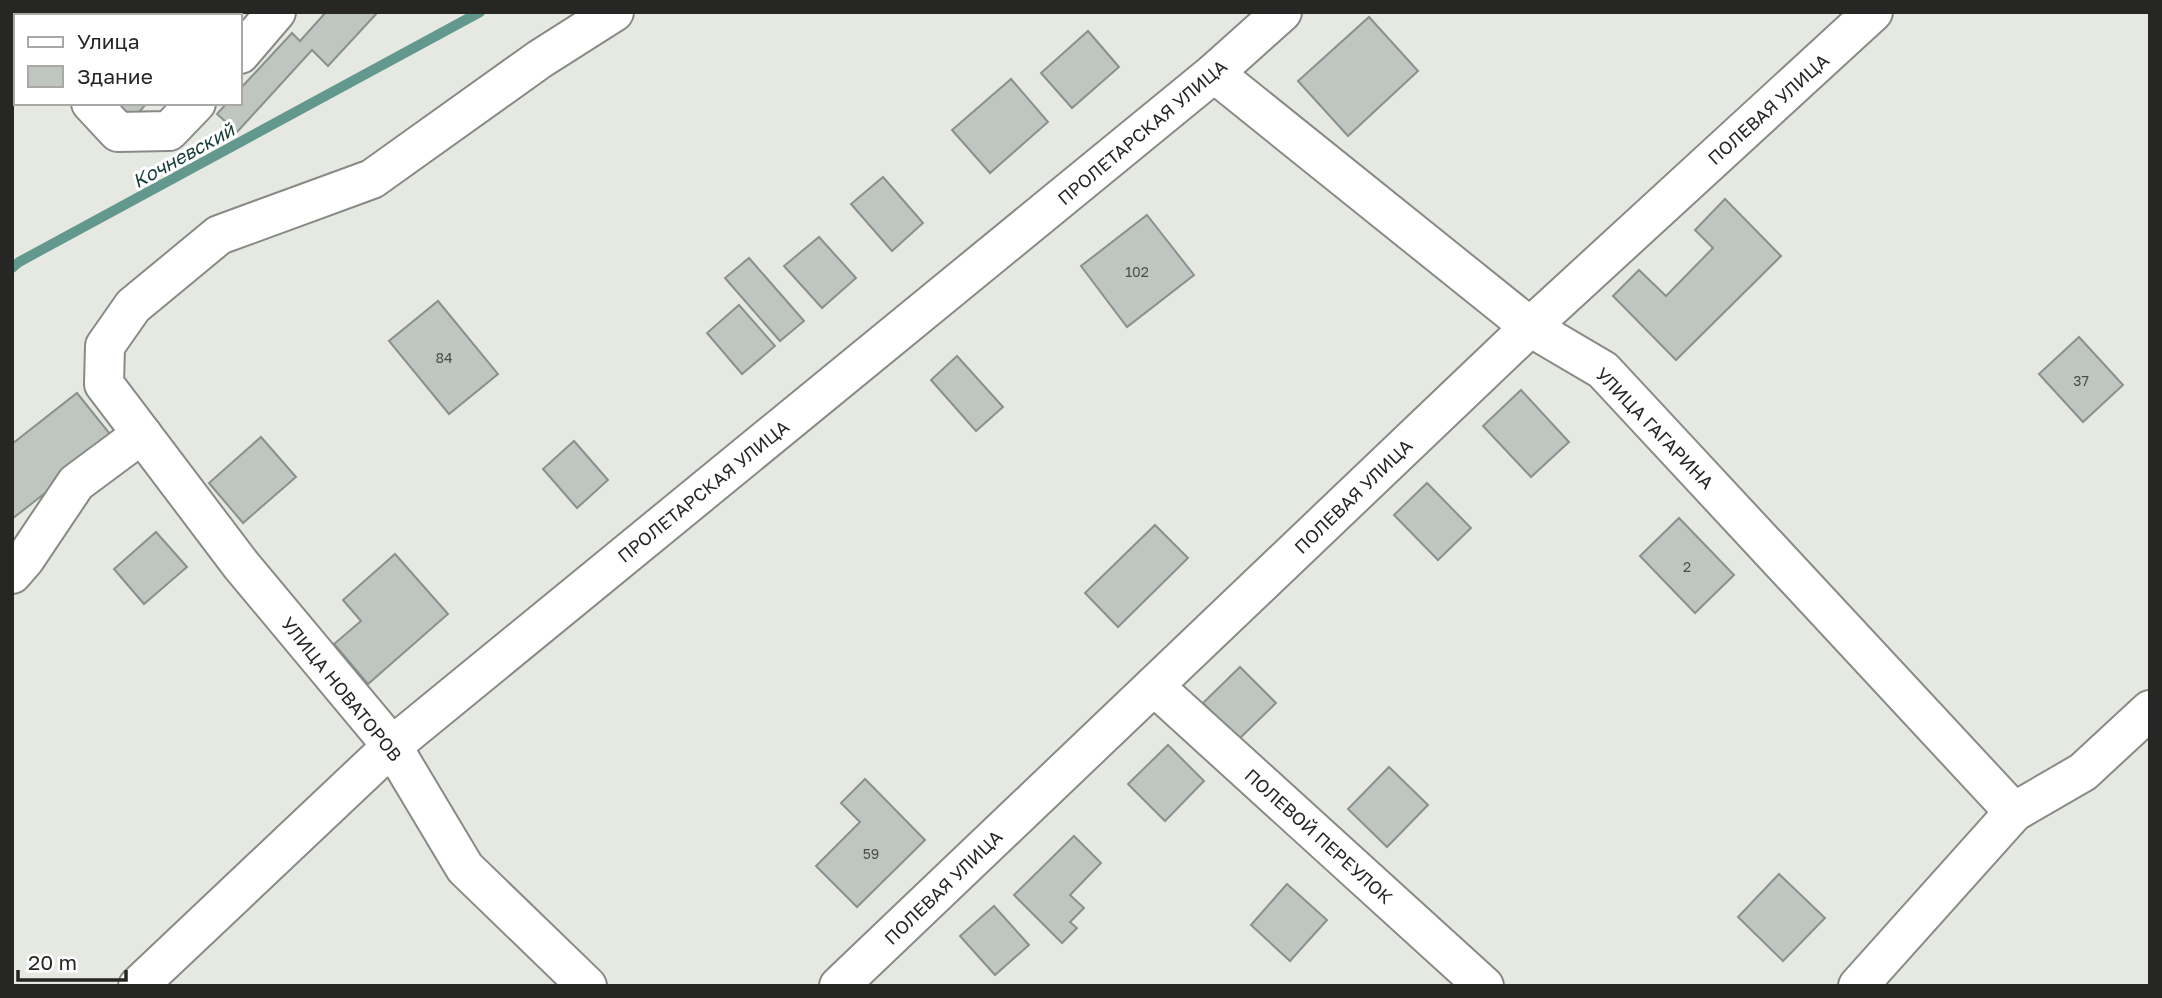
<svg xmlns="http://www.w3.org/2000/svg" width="2162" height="998" font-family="'Golos Text',sans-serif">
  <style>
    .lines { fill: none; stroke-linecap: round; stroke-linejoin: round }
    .stream { stroke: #63988e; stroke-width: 10 }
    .building { fill: #bfc6c1; stroke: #8a918c; stroke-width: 2 }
    .minor-casing { stroke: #888b85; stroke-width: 42 }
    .minor { stroke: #fff; stroke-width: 38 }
    .labels { text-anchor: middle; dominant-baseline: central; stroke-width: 6; stroke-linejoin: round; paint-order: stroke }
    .number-label { font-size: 14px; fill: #4c4f4b }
    .street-label { font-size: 18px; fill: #262724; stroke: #fff }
    .water-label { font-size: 19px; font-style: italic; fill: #163b35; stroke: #fff }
  </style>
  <rect width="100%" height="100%" fill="#e5e9e2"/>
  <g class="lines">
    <path class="stream" d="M12 268 19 262 480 12"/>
  </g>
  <g class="building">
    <path d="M173 12H224L221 16H170Z"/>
    <path d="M326 12H378L328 66 312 50 237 132 217 114 227 103H240V89L292 33 300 41Z"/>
    <path d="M1369 17 1418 71 1348 136 1298 81Z"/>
    <path d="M1088 31 1119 67 1072 108 1041 73Z"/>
    <path d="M1011 79 1048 122 990 173 952 130Z"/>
    <path d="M114 103H147L133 119Z"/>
    <path d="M883 177 923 223 892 251 851 204Z"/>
    <path d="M1725 199 1781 256 1676 360 1613 296 1639 270 1666 296 1713 248 1695 230Z"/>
    <path d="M1147 215 1194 275 1127 327 1081 266Z"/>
    <path d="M819 237 856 278 822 308 784 266Z"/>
    <path d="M749 258 804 321 780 341 725 278Z"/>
    <path d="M438 301 498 374 449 414 389 341Z"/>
    <path d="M739 305 775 346 742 374 707 333Z"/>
    <path d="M2079 337 2123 385 2083 422 2039 374Z"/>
    <path d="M957 356 1003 407 976 431 931 380Z"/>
    <path d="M1521 390 1569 442 1531 477 1483 426Z"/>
    <path d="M77 393 114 439 12 519V444Z"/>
    <path d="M261 437 296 477 243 523 209 483Z"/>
    <path d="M574 441 608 480 577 508 543 469Z"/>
    <path d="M1427 483 1471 528 1438 560 1394 515Z"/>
    <path d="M1679 518 1734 575 1695 613 1640 556Z"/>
    <path d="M1155 525 1188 558 1118 627 1085 593Z"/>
    <path d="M156 532 187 567 144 604 114 569Z"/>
    <path d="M395 554 448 614 368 684 334 644 361 621 343 600Z"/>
    <path d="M1240 667 1276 703 1239 739 1203 703Z"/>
    <path d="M1168 745 1204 781 1165 821 1128 784Z"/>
    <path d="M1389 767 1428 805 1387 847 1348 809Z"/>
    <path d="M865 779 925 840 857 907 816 866 860 822 841 803Z"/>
    <path d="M1074 836 1101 863 1070 895 1084 908 1070 922 1077 928 1062 943 1014 895Z"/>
    <path d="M1779 874 1825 918 1783 961 1738 917Z"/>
    <path d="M1287 884 1327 920 1290 961 1251 925Z"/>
    <path d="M994 906 1029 945 995 975 960 936Z"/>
  </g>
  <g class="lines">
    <defs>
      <g id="minor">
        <path d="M115 16 119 12"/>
        <path d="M12 31 16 32"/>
        <path d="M240 54 276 12"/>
        <path d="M1214 73 1530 327 1603 370 2014 812"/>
        <path d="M91 103 118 132 169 131 196 103"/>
        <path d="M12 574 25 559 76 483 142 434"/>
        <path d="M1154 686 1484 986"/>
        <path d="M138 986 392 746 1214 73 1282 12"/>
        <path d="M587 986 465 868 392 746 241 565 104 384 105 346 133 306 219 235 372 179 540 59 614 12"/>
        <path d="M839 986 1530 327 1873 12"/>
        <path d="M1858 986 2014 812 2083 772 2150 710"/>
      </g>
    </defs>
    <use href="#minor" class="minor-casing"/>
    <use href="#minor" class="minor"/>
  </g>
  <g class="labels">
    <g class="number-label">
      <text x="1137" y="271">102</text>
      <text x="444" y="357">84</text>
      <text x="2081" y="380">37</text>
      <text x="1687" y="566">2</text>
      <text x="871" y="853">59</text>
    </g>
    <g class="street-label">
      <text transform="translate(1768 109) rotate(-42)">ПОЛЕВАЯ УЛИЦА</text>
      <text transform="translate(1142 132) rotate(-40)">ПРОЛЕТАРСКАЯ УЛИЦА</text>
      <text transform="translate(1655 428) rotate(46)">УЛИЦА ГАГАРИНА</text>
      <text transform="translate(703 491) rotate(-39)">ПРОЛЕТАРСКАЯ УЛИЦА</text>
      <text transform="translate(1353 496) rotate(-44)">ПОЛЕВАЯ УЛИЦА</text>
      <text transform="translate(342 689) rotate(51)">УЛИЦА НОВАТОРОВ</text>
      <text transform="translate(1319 836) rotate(42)">ПОЛЕВОЙ ПЕРЕУЛОК</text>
      <text transform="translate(943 887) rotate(-44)">ПОЛЕВАЯ УЛИЦА</text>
    </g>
    <g class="water-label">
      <text transform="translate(183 155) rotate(-29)">Кочневский</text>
    </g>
  </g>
  <rect width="2162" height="998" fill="none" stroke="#262724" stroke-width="28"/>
  <rect x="14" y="14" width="228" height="91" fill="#ffffff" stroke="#a8a9a7" stroke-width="2"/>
  <rect x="28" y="37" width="35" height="10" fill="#ffffff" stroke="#a8a9a7" stroke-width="2"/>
  <text x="77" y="49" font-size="21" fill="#262724">Улица</text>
  <rect x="28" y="66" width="35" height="21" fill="#bfc6c1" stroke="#a8a9a7" stroke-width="2"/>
  <text x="77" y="84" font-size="21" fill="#262724">Здание</text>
  <path d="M18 970v10h108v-10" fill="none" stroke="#262724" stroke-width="3.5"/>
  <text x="28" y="970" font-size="21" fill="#262724" stroke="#ffffff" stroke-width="5" paint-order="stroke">20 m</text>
</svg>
